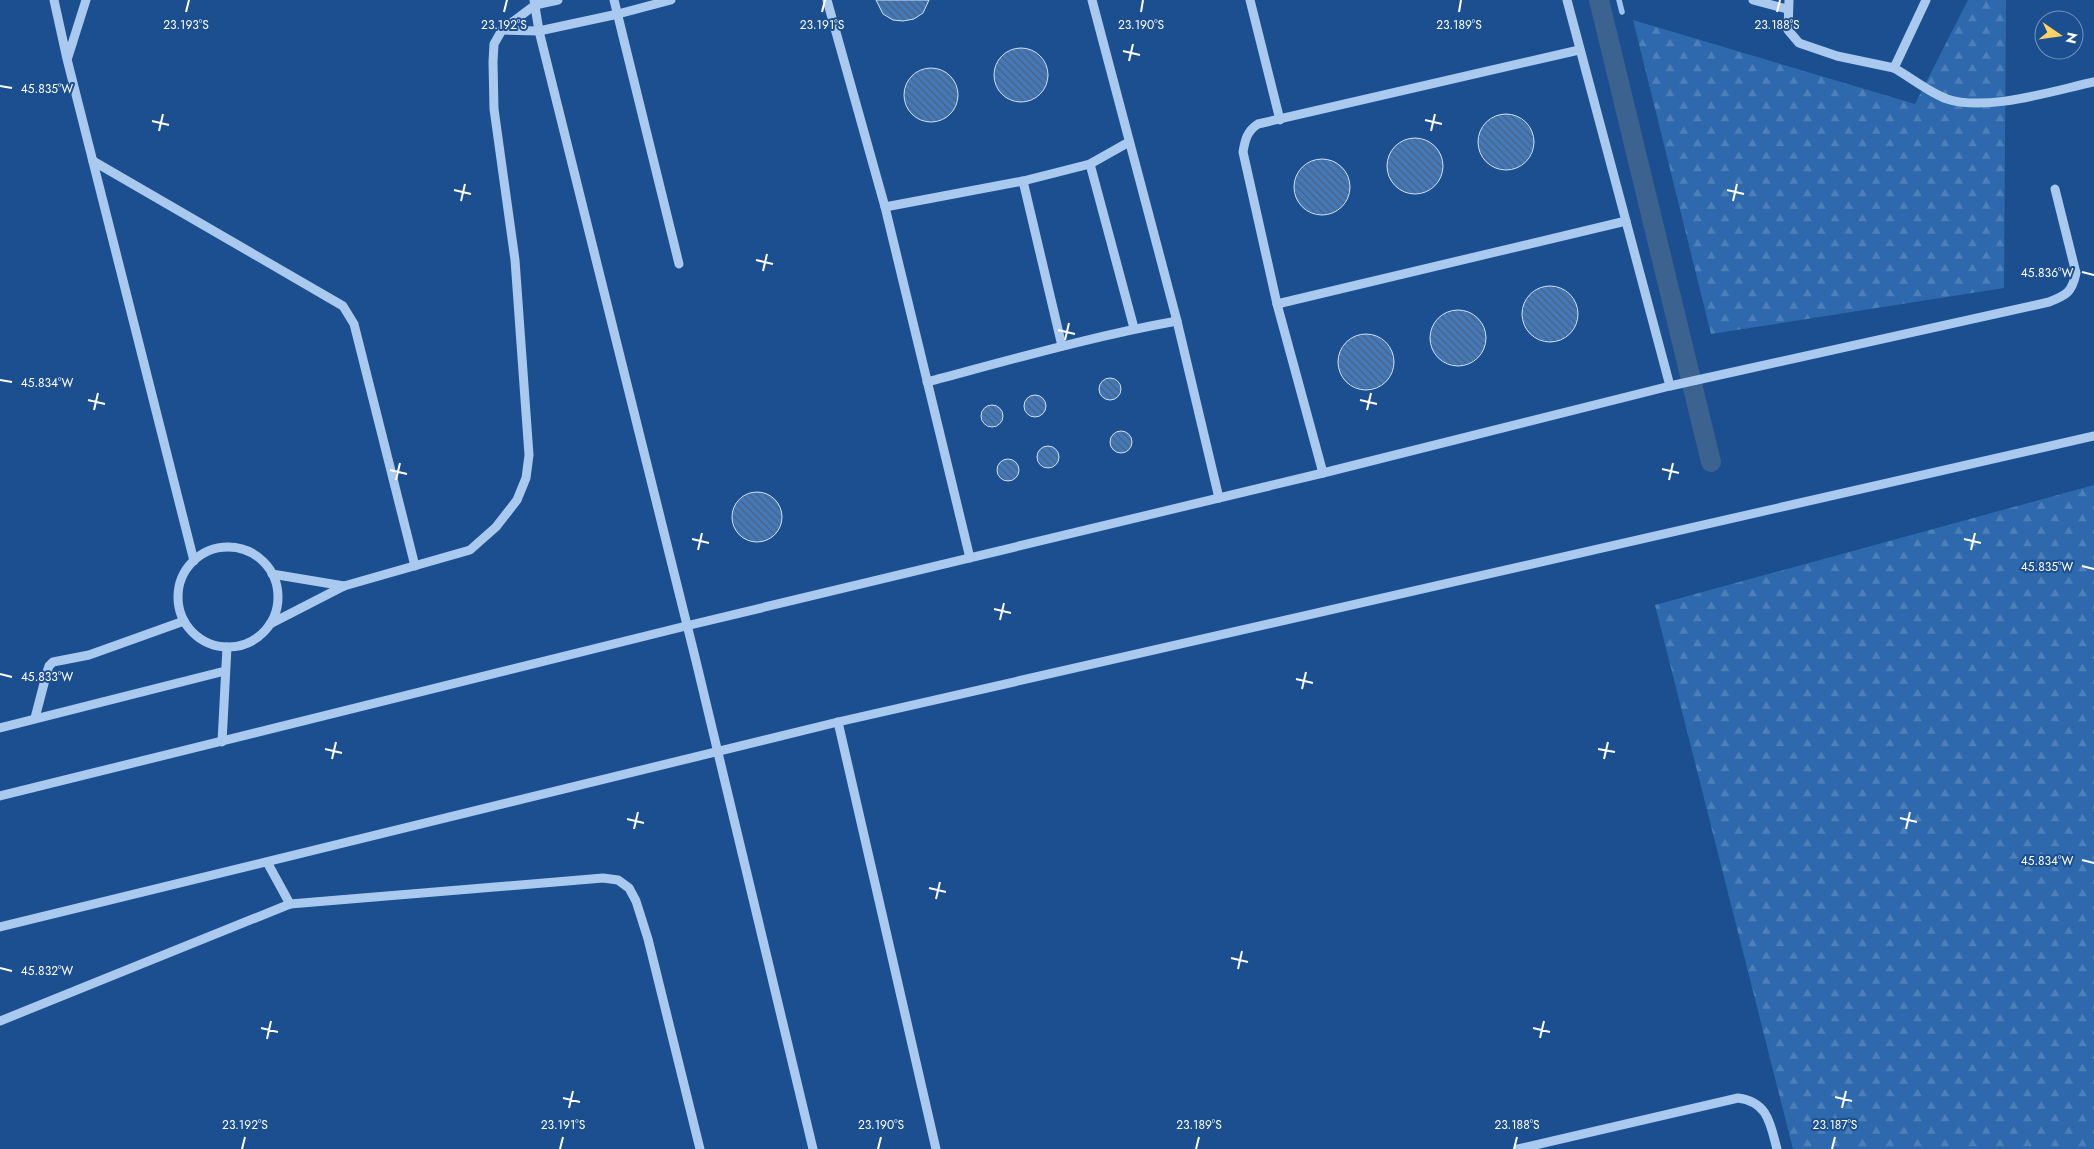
<svg xmlns="http://www.w3.org/2000/svg" width="2094" height="1149" font-family="Jost,sans-serif">
  <style>
    .forest { fill: url(#forest-firs) }
    .lines { fill: none; stroke-linecap: round; stroke-linejoin: round }
    .stream { stroke: #9cc4f0; stroke-width: 5.5 }
    .canal { stroke: #3c6290; stroke-width: 20 }
    .building { fill: url(#building-back-hatch); stroke: #cfe3fa }
    .minor { stroke: #a9c9ee; stroke-width: 9 }
    .ticks { fill: none; stroke: #fff; stroke-width: 2 }
    .ticks-label { font-size: 12px; text-anchor: middle; fill: #fff; stroke: #1b4f8f; stroke-width: 4; stroke-linejoin: round; paint-order: stroke }
  </style>
  <defs>
    <pattern id="forest-firs" width="22" height="20" patternUnits="userSpaceOnUse" patternTransform="scale(1.25)"><rect width="22" height="20" fill="#2e69ad"/><path d="M5 1l3.5 6h-7zM16 11l3.5 6h-7z" fill="#4d80b9"/></pattern>
    <pattern id="building-back-hatch" width="6" height="6" patternUnits="userSpaceOnUse" patternTransform="scale(1.25)"><rect width="6" height="6" fill="#4478b7"/><path d="M-1 5l2 2M0 0l6 6M5-1l2 2" fill="none" stroke="#486282"/></pattern>
  </defs>
  <rect width="100%" height="100%" fill="#1b4f8f"/>
  <g class="forest">
    <path d="M1968 0H2006L2004 288 1711 334 1633 20 1915 104Z"/>
    <path d="M2094 485V1149H1793L1655 605Z"/>
  </g>
  <g class="lines">
    <path class="stream" d="M1619 0 1622 12"/>
    <path class="canal" d="M1599 0 1711 462"/>
  </g>
  <g class="building">
    <path d="M876 0H929L923 13 914 19 903 21 893 20 883 14Z"/>
    <circle cx="1021" cy="75" r="27"/>
    <circle cx="931" cy="95" r="27"/>
    <circle cx="1506" cy="142" r="28"/>
    <circle cx="1415" cy="166" r="28"/>
    <circle cx="1322" cy="187" r="28"/>
    <circle cx="1550" cy="314" r="28"/>
    <circle cx="1458" cy="338" r="28"/>
    <circle cx="1366" cy="362" r="28"/>
    <circle cx="1110" cy="389" r="11"/>
    <circle cx="1035" cy="406" r="11"/>
    <circle cx="992" cy="416" r="11"/>
    <circle cx="1121" cy="442" r="11"/>
    <circle cx="1048" cy="457" r="11"/>
    <circle cx="1008" cy="470" r="11"/>
    <circle cx="757" cy="517" r="25"/>
  </g>
  <g class="lines">
    <g class="minor">
      <path d="M54 0 67 59 194 561"/>
      <path d="M534 0 539 31 696 661 813 1149"/>
      <path d="M614 0 679 264"/>
      <path d="M827 0 885 207 970 558"/>
      <path d="M1092 0 1177 321 1219 498"/>
      <path d="M1250 0 1280 120"/>
      <path d="M1753 0 1787 9"/>
      <path d="M1789 0 1788 30 1799 43 1837 56 1894 68 1926 0"/>
      <path d="M502 30 539 31 618 14 671 0"/>
      <path d="M68 57 86 0"/>
      <path d="M1894 68C1910 77 1930 93 1947 99 1987 112 2052 91 2094 82"/>
      <path d="M93 161 343 306 354 324 415 566"/>
      <path d="M1090 164 1134 328"/>
      <path d="M1023 181 1062 346"/>
      <path d="M885 207 1023 181 1090 164 1129 142"/>
      <path d="M1277 304 1626 221"/>
      <path d="M927 382C1010 360 1093 336 1177 321"/>
      <path d="M1670 386 2049 302C2067 295 2072 292 2076 273L2055 189"/>
      <path d="M1323 473 1277 304 1243 152C1245 140 1247 131 1258 124L1579 50"/>
      <circle cx="228" cy="597" r="50"/>
      <path d="M272 574 344 586"/>
      <path d="M270 624 344 586 470 550 496 527 517 500 526 478 529 455 515 260 494 109 493 62 494 44 502 30 535 5 558 0"/>
      <path d="M35 718 47 672 49 666 53 662 89 655 184 621"/>
      <path d="M838 722 936 1149"/>
      <path d="M0 728 225 671"/>
      <path d="M222 742 227 647"/>
      <path d="M0 796 686 626 1323 473 1670 386 1567 0"/>
      <path d="M267 862 290 904"/>
      <path d="M0 927 838 722 2094 436"/>
      <path d="M0 1021 290 904 603 878 618 880 629 888 636 901 648 939 700 1149"/>
      <path d="M1518 1149 1738 1098C1768 1102 1770 1123 1777 1149"/>
    </g>
  </g>
  <path class="ticks" d="M186 12 189 0M504 12 507 0M822 12 825 0M1141 12 1143 0M1459 12 1461 0M1777 12 1780 0M1123 51 1140 55M1129 61 1133 44M0 86 12 88M1425 120 1442 124M152 121 169 125M159 131 163 114M1431 131 1435 114M454 190 471 194M1727 190 1744 194M461 201 465 184M1733 201 1737 184M756 260 773 264M763 271 767 254M2082 272 2094 275M1058 330 1075 334M1065 340 1069 323M0 380 12 382M88 400 105 404M1360 400 1377 404M94 410 98 393M1367 410 1371 393M1662 469 1679 473M390 470 407 474M396 480 400 463M1669 480 1673 463M692 539 709 543M1964 539 1981 543M698 550 702 533M1971 550 1975 533M2082 566 2094 569M994 609 1011 613M1000 620 1004 603M0 674 12 677M1296 679 1313 683M1302 689 1306 672M325 749 342 753M1598 749 1615 752M332 759 336 742M1604 759 1608 742M1900 818 1917 822M627 819 644 823M634 829 638 812M1906 829 1910 812M2082 860 2094 863M929 888 946 892M936 899 940 882M1231 958 1248 962M0 968 12 971M1238 969 1242 951M261 1028 278 1032M1533 1028 1550 1032M1540 1038 1544 1021M267 1039 271 1021M1835 1097 1852 1101M563 1098 580 1102M569 1108 573 1091M1842 1108 1846 1091M242 1149 245 1137M560 1149 563 1137M878 1149 881 1137M1196 1149 1199 1137M1514 1149 1517 1137M1832 1149 1835 1137"/>
  <g class="ticks-label">
    <text x="186" y="29">23.193°S</text>
    <text x="504" y="29">23.192°S</text>
    <text x="822" y="29">23.191°S</text>
    <text x="1141" y="29">23.190°S</text>
    <text x="1459" y="29">23.189°S</text>
    <text x="1777" y="29">23.188°S</text>
    <text x="47" y="93">45.835°W</text>
    <text x="2047" y="277">45.836°W</text>
    <text x="47" y="387">45.834°W</text>
    <text x="2047" y="571">45.835°W</text>
    <text x="47" y="681">45.833°W</text>
    <text x="2047" y="865">45.834°W</text>
    <text x="47" y="975">45.832°W</text>
    <text x="245" y="1129">23.192°S</text>
    <text x="563" y="1129">23.191°S</text>
    <text x="881" y="1129">23.190°S</text>
    <text x="1199" y="1129">23.189°S</text>
    <text x="1517" y="1129">23.188°S</text>
    <text x="1835" y="1129">23.187°S</text>
  </g>
  <g transform="translate(2059 35) rotate(103)"><circle r="24" fill="#1b4f8f" stroke="#7695bc"/>
  <path d="M0-4L9 19L0 12L-9 19Z" fill="#ffd166"/>
  <text y="-8" font-size="14" font-weight="bold" text-anchor="middle" fill="#ffffff">N</text>
  </g>
</svg>
